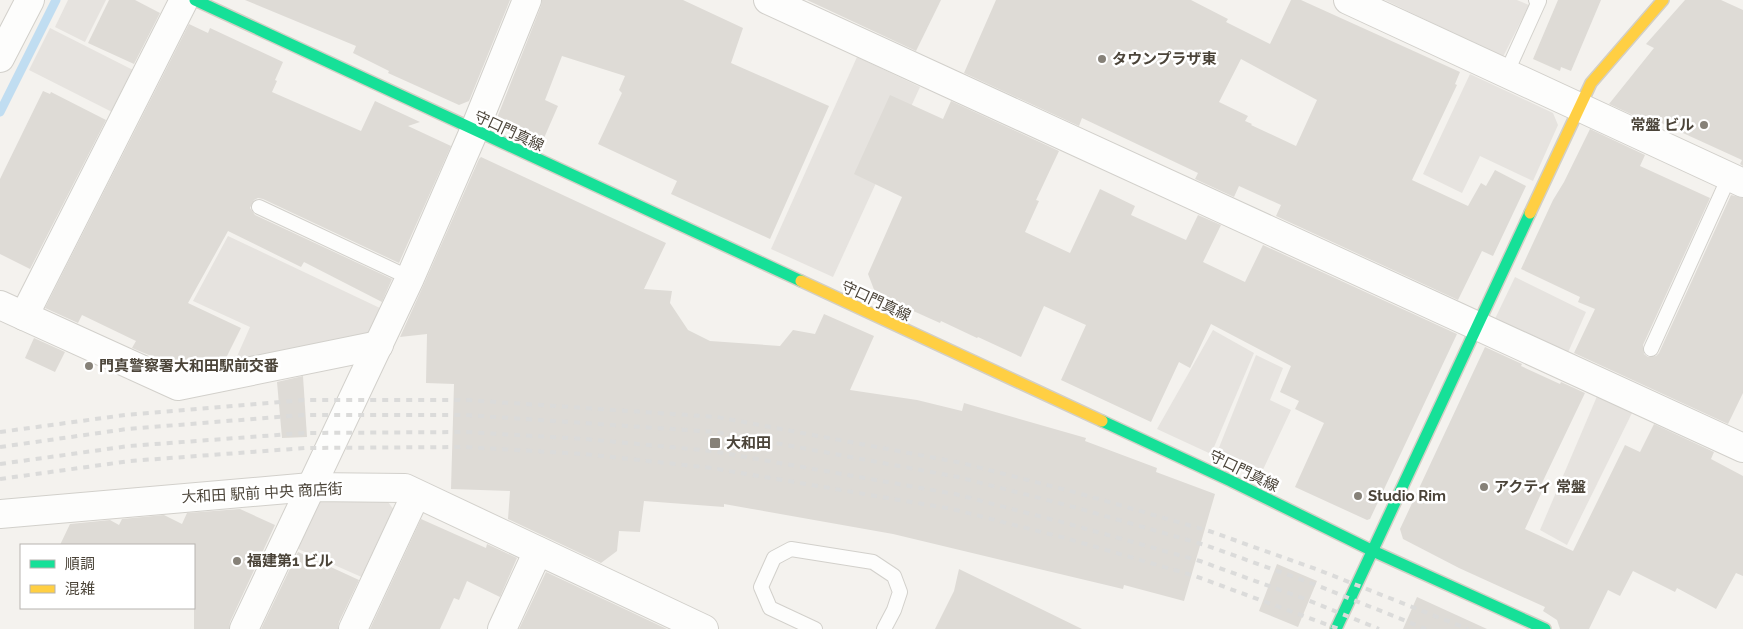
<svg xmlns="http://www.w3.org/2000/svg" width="1743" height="629" font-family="Raleway,'Noto Sans JP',sans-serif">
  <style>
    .parking { fill: #e6e3df }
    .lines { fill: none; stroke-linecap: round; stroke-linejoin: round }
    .stream { stroke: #c0ddf1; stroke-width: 9 }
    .building { fill: #dedbd6; fill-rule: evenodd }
    .lane-casing { stroke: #d2d0cb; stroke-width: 16 }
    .street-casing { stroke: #d2d0cb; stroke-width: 30 }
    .fast-casing { stroke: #d3cfc5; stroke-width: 14 }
    .slow-casing { stroke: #d3cfc5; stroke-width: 14 }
    .lane { stroke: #fdfdfc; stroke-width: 14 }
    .street { stroke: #fdfdfc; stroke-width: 28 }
    .fast { stroke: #16e098; stroke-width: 11 }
    .slow { stroke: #ffcf43; stroke-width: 11 }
    .rail { stroke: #dbdbda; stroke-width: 4; stroke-dasharray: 6 6; stroke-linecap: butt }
    .poi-dot { fill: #868178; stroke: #fff; stroke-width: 2 }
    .labels { text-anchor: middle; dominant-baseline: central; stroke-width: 5; stroke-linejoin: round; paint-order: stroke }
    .poi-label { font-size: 15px; font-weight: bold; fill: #4b4439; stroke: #fff; text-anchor: start }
    .street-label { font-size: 15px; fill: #4b4439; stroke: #fff }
  </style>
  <rect width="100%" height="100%" fill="#f4f2ee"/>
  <g class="parking">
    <path d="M68 0H106L85 42 55 27Z"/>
    <path d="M1385 0H1517L1529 5 1503 57Z"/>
    <path d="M50 28 135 71 114 113 29 70Z"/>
    <path d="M857 57 920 87 833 277 771 249Z"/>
    <path d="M1470 74 1553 113 1558 125 1533 181 1480 156 1462 193 1423 174Z"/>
    <path d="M228 236 382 309 367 338 231 370 250 327 193 301Z"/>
    <path d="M1515 277 1586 312 1566 357 1492 325Z"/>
    <path d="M1213 330 1254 353 1211 454 1157 429Z"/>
    <path d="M1256 355 1283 368 1270 400 1291 410 1260 476 1216 455Z"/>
    <path d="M1598 394 1632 413 1567 545 1540 530Z"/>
    <path d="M318 497H384L398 515 366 579 296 548Z"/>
  </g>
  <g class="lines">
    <path class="stream" d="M0 112 56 0"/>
  </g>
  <g class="building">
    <path d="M109 0H135L160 13 134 64 88 43Z"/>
    <path d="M245 0H510L469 101 459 105 388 73 389 71 353 53 356 46Z"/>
    <path d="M542 0H683L743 28 731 63 829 106 770 239 671 194 677 181 598 144 622 93 619 90 625 76 562 56 545 100 558 106 544 138 497 118 541 6Z"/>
    <path d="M807 0H941L916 51Z"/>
    <path d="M996 0H1191L1228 19 1226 22 1270 44 1291 0H1301L1460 72 1455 84 1457 85 1412 180 1468 206 1481 183 1486 186 1495 170 1526 186 1493 256 1482 251 1458 300 1276 216 1281 205 1239 186 1234 197 1195 179 1198 173 1082 118 1079 126 964 73ZM1241 59 1317 100 1296 146 1251 125 1252 124 1245 121 1248 116 1219 102Z"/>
    <path d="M1558 0H1601L1571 71 1561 67 1560 71 1533 59Z"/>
    <path d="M1685 0H1721L1743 10V166L1740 164 1742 160 1661 123 1659 127 1609 104 1654 48 1646 44Z"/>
    <path d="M189 24 208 33 210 28 283 62 275 80 277 81 272 92 361 131 375 101 420 122 408 126 451 146 399 263 263 199 258 198 254 200 250 208 255 215 392 279 382 302 304 262 301 267 228 231 188 303 241 328 225 360 208 364 198 359 195 367 183 369 132 348 136 341 82 315 78 323 45 308Z"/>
    <path d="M43 91 50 94 51 92 106 120 30 269 0 254V179Z"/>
    <path d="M890 95 943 119 951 101 1059 151 1036 200 1039 201 1025 232 1070 253 1100 189 1135 206 1131 215 1186 240 1198 215 1221 225 1203 262 1245 282 1263 245 1457 334 1370 519 1367 520 1295 487 1324 423 1295 409 1299 401 1280 392 1291 366 1211 324 1190 368 1179 362 1151 422 1061 380 1086 325 1044 306 1021 357 978 337 977 338 941 321 940 323 891 301 889 305 878 300 868 274 902 197 854 174Z"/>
    <path d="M1590 129 1645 155 1640 166 1710 198 1643 345 1644 354 1648 357 1656 356 1659 353 1731 195 1743 198V393L1728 424 1574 353 1595 309 1578 302 1580 297 1521 269 1553 200 1564 182Z"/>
    <path d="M481 157 666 243 644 289 672 291 670 303 688 330 710 341 780 346 793 330 815 334 824 314 874 336 850 390 917 400 962 411 964 403 1086 438 1085 441 1157 468 1156 472 1215 494 1184 601 1124 585 1123 589 893 534 724 504V507L644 501 640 532 619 531 617 551 601 563 508 519 510 491 451 489 454 384 426 383 427 334 400 337 424 284 479 159Z"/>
    <path d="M34 338 65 352 55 372 25 358Z"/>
    <path d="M1485 347 1522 364 1521 366 1560 384 1561 382 1585 393 1542 483 1545 485 1525 529 1573 551 1625 445 1640 452 1654 424 1714 452 1711 459 1743 476V576L1736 573 1716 609 1677 588 1675 592 1633 571 1620 596 1608 590 1589 629H1560L1557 620 1543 611 1545 607 1459 568 1403 539 1400 529Z"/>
    <path d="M303 376 307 437 282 438 277 382Z"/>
    <path d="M240 509 275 525 230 622 229 629H194V545H60L70 524 110 520 119 525 122 519 164 515 182 524 187 513Z"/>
    <path d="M421 519 486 548 487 544 517 558 500 597 467 581 459 600 454 598 440 629H370Z"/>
    <path d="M298 552 359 580 339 622 338 629H261Z"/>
    <path d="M1277 564 1317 581 1298 627 1259 611Z"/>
    <path d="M959 569 1082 629H935L954 591Z"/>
    <path d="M546 572 667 629H519Z"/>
    <path d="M1417 597 1487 629H1403Z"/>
  </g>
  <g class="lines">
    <defs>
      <g id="lane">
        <path d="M1506 74 1539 1 1536 0"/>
        <path d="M259 207 410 278"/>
        <path d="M1651 349 1729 177"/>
        <path d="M815 629 770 608 761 587 774 558 791 549 873 562 894 576 900 592 894 610 884 629"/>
      </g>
      <g id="street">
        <path d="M768 0 1743 448"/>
        <path d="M1348 0 1743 183"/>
        <path d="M0 58 30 0"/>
        <path d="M0 305 178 386 379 345"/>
        <path d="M24 316 184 0"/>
        <path d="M0 514 311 487 405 488 704 629"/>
        <path d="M244 629 410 278 474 131 527 0"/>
        <path d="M353 629 416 494"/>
        <path d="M502 629 538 551"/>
      </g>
      <g id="fast">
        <path d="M195 0 801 281"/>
        <path d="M1102 421 1231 481 1373 551 1545 629"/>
        <path d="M1336 629 1530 213"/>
      </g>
      <g id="slow">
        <path d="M1530 213 1591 83 1663 0"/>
        <path d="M801 281 1102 421"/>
      </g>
    </defs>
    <use href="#lane" class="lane-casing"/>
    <use href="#street" class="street-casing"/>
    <use href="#fast" class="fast-casing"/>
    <use href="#slow" class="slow-casing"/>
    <use href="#lane" class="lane"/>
    <use href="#street" class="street"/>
    <use href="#fast" class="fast"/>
    <use href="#slow" class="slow"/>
    <g class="rail">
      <path d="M0 432 125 415 303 400H467L717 417 962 463 1078 493 1209 531 1316 569 1468 629"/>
      <path d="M0 447 127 429 303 415H466L716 432 958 477 1074 507 1205 545 1311 583 1426 629"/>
      <path d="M0 464 129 446 304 433 466 432 585 439 712 451 955 494 1069 524 1200 561 1305 599 1379 629"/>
      <path d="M0 479 130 461 305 448 465 447 584 454 712 468 952 509 1065 538 1195 576 1339 629"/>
    </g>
  </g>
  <g class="poi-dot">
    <circle cx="1102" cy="59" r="5"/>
    <circle cx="1704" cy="125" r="5"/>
    <circle cx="89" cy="366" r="5"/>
    <rect x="709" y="437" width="12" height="12" rx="2.5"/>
    <circle cx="1484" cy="487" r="5"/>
    <circle cx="1358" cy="496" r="5"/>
    <circle cx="237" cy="561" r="5"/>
  </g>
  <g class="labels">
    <g class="poi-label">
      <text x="1112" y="59">タウンプラザ東</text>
      <text x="1694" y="125" text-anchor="end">常盤 ビル</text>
      <text x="99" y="366">門真警察署大和田駅前交番</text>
      <text x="726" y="443">大和田</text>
      <text x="1494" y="487">アクティ 常盤</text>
      <text x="1368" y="496">Studio Rim</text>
      <text x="247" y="561">福建第1 ビル</text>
    </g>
    <g class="street-label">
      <text transform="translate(509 131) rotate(25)">守口門真線</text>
      <text transform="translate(876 301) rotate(25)">守口門真線</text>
      <text transform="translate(1244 471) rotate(26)">守口門真線</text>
      <text transform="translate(262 493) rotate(-3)">大和田 駅前 中央 商店街</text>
    </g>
  </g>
  <rect x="20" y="544" width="175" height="65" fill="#ffffff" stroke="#b7b4b0"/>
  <rect x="30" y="560" width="25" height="8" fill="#16e098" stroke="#b7b4b0"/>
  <text x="65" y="569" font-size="15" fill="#4b4439">順調</text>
  <rect x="30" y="585" width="25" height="8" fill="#ffcf43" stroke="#b7b4b0"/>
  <text x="65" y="594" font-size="15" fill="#4b4439">混雑</text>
</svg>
